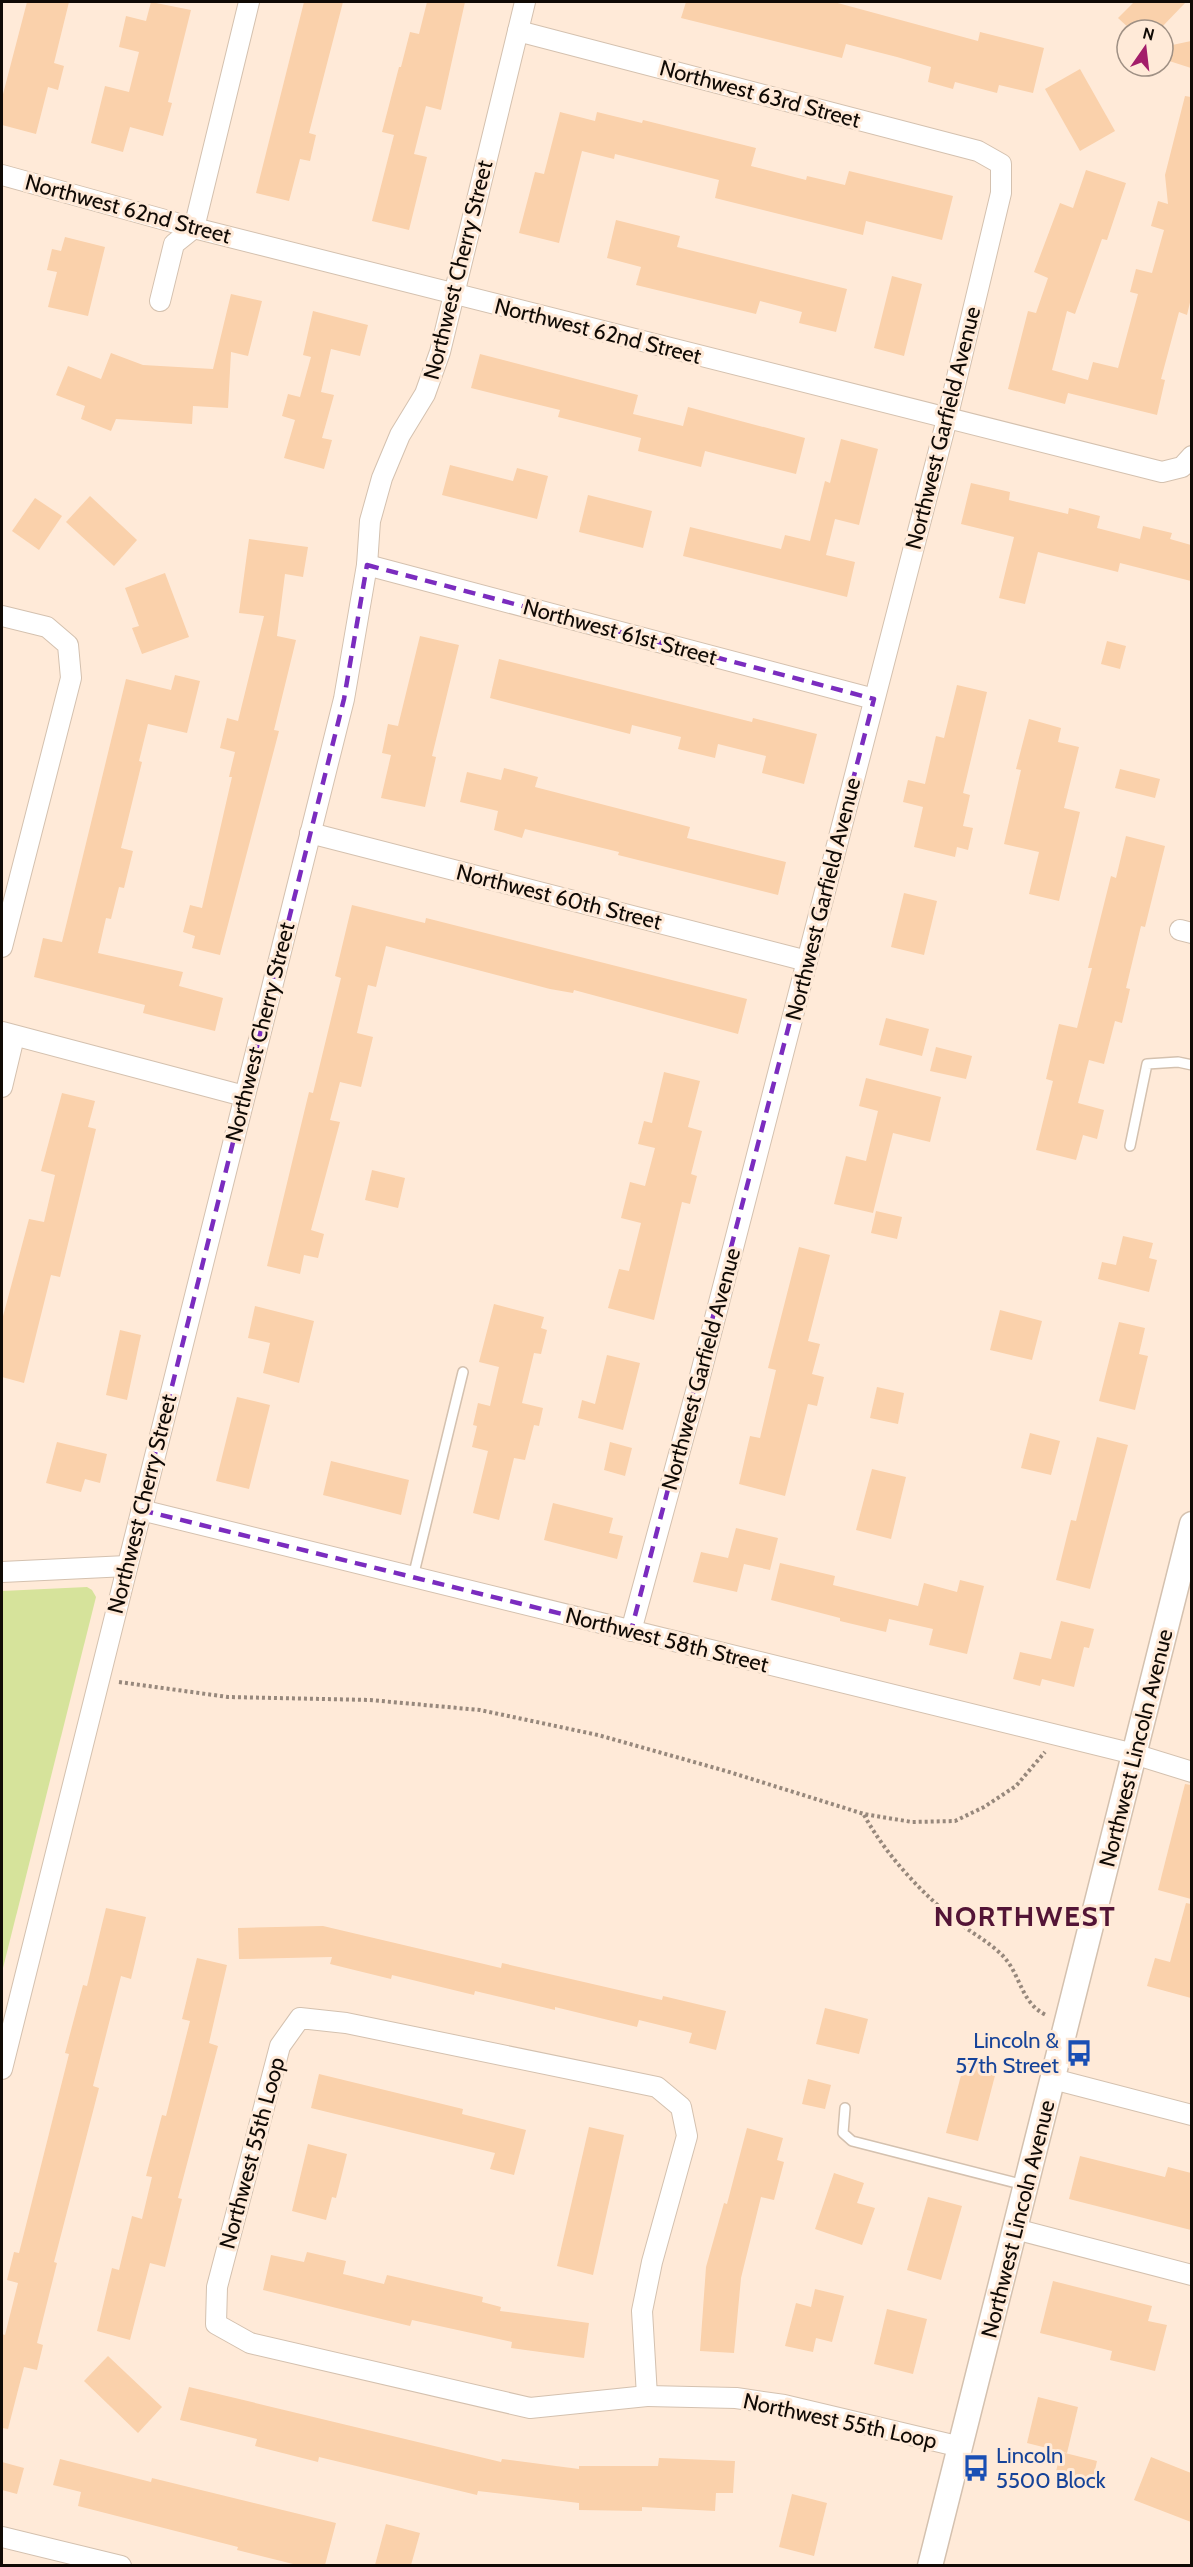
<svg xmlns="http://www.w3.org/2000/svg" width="1193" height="2567" font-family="Cabin,sans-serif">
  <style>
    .green { fill: #d6e39b }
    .building { fill: #fad1ab }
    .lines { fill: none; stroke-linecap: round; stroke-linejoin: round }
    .service-casing { stroke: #d4c1af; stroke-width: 12 }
    .minor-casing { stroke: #d4c1af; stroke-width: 22 }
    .tertiary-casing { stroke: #d4c1af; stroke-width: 27 }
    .path { stroke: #97887c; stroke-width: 4; stroke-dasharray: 3 3; stroke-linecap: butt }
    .service { stroke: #fff; stroke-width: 9 }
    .minor { stroke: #fff; stroke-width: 20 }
    .tertiary { stroke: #fff; stroke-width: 24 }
    .marked { fill: none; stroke: #7b2cbf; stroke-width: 4.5; stroke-dasharray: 12 8; stroke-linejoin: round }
    .labels { text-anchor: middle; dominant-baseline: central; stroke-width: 6; stroke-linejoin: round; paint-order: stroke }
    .street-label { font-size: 22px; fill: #100a05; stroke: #ffead8 }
    .transit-label { font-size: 22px; fill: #164399; stroke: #ffead8; text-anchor: end }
    .district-label { font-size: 28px; font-weight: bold; letter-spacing: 1.5px; fill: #531436; stroke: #ffead8 }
  </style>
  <rect width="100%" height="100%" fill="#ffead8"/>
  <path class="green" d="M87 1587 92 1590 96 1597 2 1972V1591Z"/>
  <g class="building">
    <path d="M27 2H69L54 63 64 66 58 90 48 87 36 134 2 125V98Z"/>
    <path d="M151 2 191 10 168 102 172 103 163 136 130 127 123 152 91 143 105 86 129 92 139 52 119 47 126 16 146 21Z"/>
    <path d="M304 2H343L309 133 316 135 310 161 300 159 289 201 256 193Z"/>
    <path d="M427 2H465L441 110 426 106 414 154 427 157 409 230 372 221 394 135 382 132 399 67H401L410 32 419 34Z"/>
    <path d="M686 2H834L978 41 980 32 1044 48 1033 93 999 85 997 93 955 82 953 89 928 82 931 67 897 57 846 44 842 58 681 18Z"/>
    <path d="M1134 2H1186L1159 30H1131L1118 18Z"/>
    <path d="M1191 41V68L1163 59V47Z"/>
    <path d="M1080 69 1115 131 1080 151 1045 89Z"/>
    <path d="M1185 96 1191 97V298L1187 315 1179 312 1161 379 1165 380 1157 415 1068 393 1065 404 1008 389 1028 311 1036 313 1048 278 1034 272 1060 203 1073 208 1086 170 1126 183 1107 240 1102 239 1075 314 1067 311 1052 370 1088 380 1093 362 1118 368 1138 294 1130 292 1136 269 1152 273 1164 230 1151 226 1158 201 1168 204 1165 175Z"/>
    <path d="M560 112 595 121 597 112 642 123 643 120 756 148 751 166 806 180 807 176 845 185 849 171 953 196 942 240 866 221 863 235 715 198 719 180 615 154 614 159 582 151 559 243 519 233 535 172 544 174Z"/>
    <path d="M616 220 680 236 677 247 847 289 836 332 799 323 802 312 760 301 756 314 636 285 641 267 607 258Z"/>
    <path d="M65 237 105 247 88 316 48 307 57 272 47 270 52 249 61 251Z"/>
    <path d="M892 276 922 284 904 356 874 348Z"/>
    <path d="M231 294 262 301 248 356 231 352 228 408 193 406 192 424 116 419 111 431 81 419 85 406 56 395 68 366 101 379 111 353 143 365 213 369Z"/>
    <path d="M313 311 368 325 360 356 331 349 321 392 334 395 322 438 332 440 324 469 284 458 295 420 282 416 288 394 300 397 311 357 303 355Z"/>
    <path d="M480 354 638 395 633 414 683 426 688 407 805 438 796 474 705 451 701 467 638 451 641 438 558 417 560 410 471 388Z"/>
    <path d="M841 439 878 449 859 525 835 519 826 555 855 562 847 597 683 556 690 527 781 549 785 535 810 541 825 481 830 483Z"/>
    <path d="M450 465 513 481 517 468 548 476 537 519 442 495Z"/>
    <path d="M971 483 1010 492 1009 500 1068 514 1069 508 1100 516 1097 528 1140 539 1143 526 1172 533 1170 539 1191 545V581L1120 563 1118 572 1038 552 1025 604 999 598 1014 537 961 524Z"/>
    <path d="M588 495 652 511 643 548 579 532Z"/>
    <path d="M90 496 137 540 114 566 66 522Z"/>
    <path d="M35 498 62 516 39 550 12 531Z"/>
    <path d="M249 539 308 547 303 577 285 574 277 636 296 640 274 730 279 731 220 955 192 948 195 936 183 932 190 905 202 908 232 777H229L235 752 220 748 227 718 238 721 264 616 239 613Z"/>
    <path d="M165 573 189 637 142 654 132 628 139 626 125 588Z"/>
    <path d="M420 636 459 645 432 756 436 757 425 807 381 798 391 755 382 753 388 724 398 726Z"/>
    <path d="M1107 641 1126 646 1120 669 1101 664Z"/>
    <path d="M499 659 752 722 753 718 817 734 804 784 762 773 766 756 718 744 715 758 678 749 681 737 632 725 630 734 490 698Z"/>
    <path d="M175 675 200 681 187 733 148 724 139 761 142 762 121 848 133 851 124 888 119 887 111 919 106 918 98 953 183 972 179 986 223 998 215 1031 143 1013 145 1005 34 977 43 938 62 942 126 679 171 690Z"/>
    <path d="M957 685 987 692 963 793 970 795 963 826 973 828 968 850 957 847 955 857 914 847 923 807 903 802 908 780 925 784 936 736 944 738Z"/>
    <path d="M1029 719 1061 728 1058 742 1079 747 1064 808 1080 812 1059 901 1029 894 1039 852 1004 844 1021 770 1016 769Z"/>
    <path d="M504 768 538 777 535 787 690 827 687 838 786 862 778 895 618 855 619 852 525 829 522 838 494 830 498 811 460 802 467 772 501 780Z"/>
    <path d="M1120 769 1160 779 1155 798 1115 788Z"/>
    <path d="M1126 836 1165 846 1145 927 1141 926 1126 988 1130 989 1122 1023 1115 1021 1104 1064 1089 1060 1078 1103 1104 1110 1097 1139 1083 1135 1076 1160 1036 1150 1053 1081 1046 1079 1059 1024 1077 1028 1092 968H1088L1111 876 1116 878Z"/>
    <path d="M904 893 937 901 924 955 891 947Z"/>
    <path d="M352 905 425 923 426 918 747 999 738 1034 574 990 573 993 550 989 386 946 376 987 368 985 357 1033 373 1037 361 1087 340 1082 330 1120 340 1122 311 1230 324 1234 318 1258 304 1255 300 1274 267 1266 309 1092 313 1093 341 978 335 976Z"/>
    <path d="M886 1018 929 1029 922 1056 879 1045Z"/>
    <path d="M936 1047 972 1056 966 1079 930 1071Z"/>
    <path d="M664 1072 700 1081 688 1127 702 1131 691 1174 697 1176 690 1204 682 1202 654 1320 608 1308 619 1269 629 1271 641 1223 621 1218 630 1182 645 1186 655 1148 638 1144 644 1121 652 1123Z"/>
    <path d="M866 1078 941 1097 930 1142 893 1133 873 1213 834 1204 846 1156 866 1161 878 1111 859 1106Z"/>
    <path d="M62 1093 95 1101 88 1127 96 1129 60 1277 51 1275 24 1383 2 1377V1320L29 1219 44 1222 55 1175 41 1171Z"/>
    <path d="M372 1170 405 1178 398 1208 365 1200Z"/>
    <path d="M876 1211 902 1217 897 1239 871 1233Z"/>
    <path d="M1123 1236 1153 1243 1149 1258 1157 1260 1149 1292 1098 1279 1102 1262 1116 1265Z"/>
    <path d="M799 1247 830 1255 808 1341 820 1344 812 1374 824 1377 817 1406 808 1404 785 1496 739 1484 750 1436 760 1438 776 1370 768 1368Z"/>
    <path d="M494 1304 544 1317 541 1328 547 1330 541 1354 534 1353 522 1403 543 1408 539 1426 534 1425 525 1460 514 1458 499 1520 473 1513 488 1451 472 1447 477 1426 473 1425 478 1403 490 1406 499 1367 479 1362Z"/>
    <path d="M255 1306 314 1321 299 1383 263 1373 270 1343 248 1338Z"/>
    <path d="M1000 1310 1042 1321 1032 1360 990 1350Z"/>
    <path d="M1119 1322 1145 1328 1139 1354 1148 1356 1135 1410 1099 1401Z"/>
    <path d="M120 1330 141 1335 127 1400 106 1395Z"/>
    <path d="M607 1355 640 1363 623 1430 578 1418 582 1400 595 1404Z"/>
    <path d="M877 1387 904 1393 898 1424 870 1418Z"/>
    <path d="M237 1397 270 1405 249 1489 216 1481Z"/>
    <path d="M1030 1433 1060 1441 1051 1475 1021 1468Z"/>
    <path d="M1097 1437 1128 1445 1090 1589 1056 1580 1071 1520 1076 1521Z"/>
    <path d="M57 1442 107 1454 100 1483 85 1479 81 1492 46 1483Z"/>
    <path d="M610 1442 632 1448 625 1476 604 1470Z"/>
    <path d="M331 1461 409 1480 401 1515 323 1495Z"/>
    <path d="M872 1469 906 1477 891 1539 856 1530Z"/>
    <path d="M553 1503 613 1518 609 1533 623 1536 617 1559 544 1540Z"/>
    <path d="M736 1528 778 1538 770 1570 744 1564 737 1592 693 1582 701 1552 728 1558Z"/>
    <path d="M780 1563 835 1576 833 1585 918 1606 924 1583 957 1592 960 1580 984 1586 967 1654 929 1645 933 1629 889 1619 886 1632 840 1621V1618L771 1600Z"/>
    <path d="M1061 1621 1094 1629 1089 1648 1084 1647 1074 1687 1042 1679 1040 1686 1013 1679 1020 1652 1051 1659Z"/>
    <path d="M1185 1784 1191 1785V1899L1158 1890Z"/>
    <path d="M1186 1903 1191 1904V1998L1147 1986 1155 1958 1170 1962Z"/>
    <path d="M106 1908 146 1917 131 1979 121 1976 93 2086 99 2088 54 2262 57 2263 37 2343 43 2345 37 2370 24 2367 8 2429 2 2428V2334L5 2335 18 2283 7 2280 14 2252 19 2253 69 2054 65 2053 83 1985 87 1986Z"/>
    <path d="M323 1926 501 1968 502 1963 662 2000 663 1996 726 2011 716 2050 689 2043 692 2033 639 2020 637 2027 555 2007V2010L475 1991 474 1995 392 1975 391 1979 330 1964 332 1957 239 1959 238 1928Z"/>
    <path d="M197 1958 227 1965 209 2043 218 2046 178 2198 182 2199 165 2267 150 2263 130 2340 97 2331 112 2268 119 2270 132 2216 142 2219 152 2177 146 2176 162 2115 166 2116 190 2021 182 2019Z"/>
    <path d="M825 2008 868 2019 859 2054 816 2044Z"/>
    <path d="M966 2056 998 2064 978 2141 946 2133Z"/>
    <path d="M319 2074 463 2109 462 2114 526 2130 514 2175 490 2169 495 2153 311 2108Z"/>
    <path d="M808 2079 831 2085 825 2109 802 2104Z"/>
    <path d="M589 2127 624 2135 593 2275 557 2266Z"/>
    <path d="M747 2128 783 2138 777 2160 784 2162 774 2200 761 2197 741 2278 734 2353 700 2351 706 2267 724 2203 727 2204Z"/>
    <path d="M308 2144 347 2154 336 2198 332 2197 326 2220 292 2211Z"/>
    <path d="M1080 2156 1165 2177 1168 2167 1191 2173V2230L1069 2199Z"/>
    <path d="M834 2173 864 2183 857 2203 875 2208 862 2245 815 2229Z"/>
    <path d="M928 2197 962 2206 941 2280 907 2270Z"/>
    <path d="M307 2252 346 2261 343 2274 384 2284 387 2275 483 2297 482 2302 501 2307 500 2311 589 2323 584 2358 511 2348 512 2342 412 2320 410 2326 263 2290 271 2255 304 2262Z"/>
    <path d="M1053 2281 1152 2306 1148 2321 1167 2325 1155 2371 1110 2360 1112 2351 1040 2333Z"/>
    <path d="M815 2289 844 2296 832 2342 816 2338 813 2352 785 2346 796 2303 811 2307Z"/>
    <path d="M887 2309 927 2319 913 2374 874 2364Z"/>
    <path d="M108 2356 162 2407 138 2433 84 2381Z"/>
    <path d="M189 2387 501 2462 502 2459 579 2469V2466H658L659 2458 735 2461 733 2493H716L715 2511 642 2507V2511L579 2510V2503L478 2491 477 2495 319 2457 318 2462 255 2446 257 2439 180 2420Z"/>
    <path d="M1038 2397 1078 2407 1067 2453 1027 2443Z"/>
    <path d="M1061 2452 1097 2461 1091 2488 1054 2479Z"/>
    <path d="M1151 2457 1191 2473V2522L1134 2500Z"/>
    <path d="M60 2459 151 2482 152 2478 336 2523 325 2565H297L237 2550 238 2547 78 2506 81 2492 53 2485Z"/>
    <path d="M2 2462 24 2468 17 2494 2 2490Z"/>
    <path d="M792 2494 827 2503 814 2556 779 2547Z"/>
    <path d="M386 2524 420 2533 411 2565H375Z"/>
  </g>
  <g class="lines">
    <defs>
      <g id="service">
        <path d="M1130 1146 1147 1064 1178 1062 1192 1065"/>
        <path d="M413 1577 463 1372"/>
        <path d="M845 2108 843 2133 852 2141 1024 2185"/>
      </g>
      <g id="minor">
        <path d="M518 31 978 151 1001 164V193L947 419 807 961 698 1384 631 1631"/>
        <path d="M2 175 194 228 1162 472 1182 467 1192 456"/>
        <path d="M160 301 174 244 194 228 249 2"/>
        <path d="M367 565 874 699"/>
        <path d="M2 616 47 627 68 645 71 678 2 947"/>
        <path d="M310 833 807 961"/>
        <path d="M1180 930 1192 933"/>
        <path d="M2 1032 244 1096"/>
        <path d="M2 1087 14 1037"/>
        <path d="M141 1510 1134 1754 1192 1772"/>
        <path d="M2 1572 127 1566"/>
        <path d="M300 2018 346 2023 657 2087 681 2107 687 2136 652 2262 642 2311 647 2396 530 2408 250 2343 216 2324 217 2287 280 2046Z"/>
        <path d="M2 2069 344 699 367 565 370 521 382 478 400 435 425 394 440 352 525 2"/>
        <path d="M1053 2079 1192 2115"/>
        <path d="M1015 2229 1192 2275"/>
        <path d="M647 2396 736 2398 784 2405 961 2447"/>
        <path d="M2 2537 121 2566"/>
      </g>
      <path id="tertiary" d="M930 2566 1192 1524"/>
    </defs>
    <use href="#service" class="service-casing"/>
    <use href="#minor" class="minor-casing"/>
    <use href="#tertiary" class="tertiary-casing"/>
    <g class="path">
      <path d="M119 1682 228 1697 370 1700 480 1710 598 1735 726 1771 864 1814 912 1822 955 1821 984 1807 1016 1786 1045 1752"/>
      <path d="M864 1815C885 1853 916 1887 950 1916 966 1930 989 1941 1004 1957 1021 1976 1021 2003 1046 2015"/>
    </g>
    <use href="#service" class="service"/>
    <use href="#minor" class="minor"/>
    <use href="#tertiary" class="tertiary"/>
  </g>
  <path class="marked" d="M367 565 874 699 631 1631 141 1510 344 699Z"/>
  <defs>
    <symbol id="bus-bare" viewBox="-9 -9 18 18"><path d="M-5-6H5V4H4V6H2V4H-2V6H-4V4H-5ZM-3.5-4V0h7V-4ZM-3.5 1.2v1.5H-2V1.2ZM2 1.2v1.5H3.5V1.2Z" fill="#1a4fb4" stroke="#ffead8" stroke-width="2.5" paint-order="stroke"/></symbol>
  </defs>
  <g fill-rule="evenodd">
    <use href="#bus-bare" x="1060" y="2034" width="38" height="38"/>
    <use href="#bus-bare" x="957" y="2449" width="38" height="38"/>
  </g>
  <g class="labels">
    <g class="street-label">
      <text transform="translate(760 94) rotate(15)">Northwest 63rd Street</text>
      <text transform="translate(128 209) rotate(15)">Northwest 62nd Street</text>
      <text transform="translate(458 270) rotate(-76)">Northwest Cherry Street</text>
      <text transform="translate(598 331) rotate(14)">Northwest 62nd Street</text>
      <text transform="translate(943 428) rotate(-76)">Northwest Garfield Avenue</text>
      <text transform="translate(620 632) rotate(15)">Northwest 61st Street</text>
      <text transform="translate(559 897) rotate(14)">Northwest 60th Street</text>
      <text transform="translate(823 899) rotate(-76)">Northwest Garfield Avenue</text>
      <text transform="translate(260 1032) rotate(-76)">Northwest Cherry Street</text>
      <text transform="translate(701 1369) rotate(-75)">Northwest Garfield Avenue</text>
      <text transform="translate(142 1504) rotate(-76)">Northwest Cherry Street</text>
      <text transform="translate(667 1640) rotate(14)">Northwest 58th Street</text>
      <text transform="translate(1136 1748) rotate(-76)">Northwest Lincoln Avenue</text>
      <text transform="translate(252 2153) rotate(-75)">Northwest 55th Loop</text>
      <text transform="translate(1018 2219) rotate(-76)">Northwest Lincoln Avenue</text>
      <text transform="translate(840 2421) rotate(12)">Northwest 55th Loop</text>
    </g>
    <g class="transit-label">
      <text x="1059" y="2040">Lincoln &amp;<tspan x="1059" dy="25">57th Street</tspan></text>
      <text x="996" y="2455" text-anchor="start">Lincoln<tspan x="996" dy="25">5500 Block</tspan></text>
    </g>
    <g class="district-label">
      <text x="1025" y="1916">NORTHWEST</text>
    </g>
  </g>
  <rect width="1193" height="2567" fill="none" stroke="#100a05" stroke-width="6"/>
  <g transform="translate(1145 48) rotate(14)"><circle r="28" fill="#ffead8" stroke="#9f9084" stroke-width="1.5"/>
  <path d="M0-4.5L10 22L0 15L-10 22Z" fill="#a31d6a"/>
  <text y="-9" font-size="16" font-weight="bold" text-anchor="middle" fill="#100a05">N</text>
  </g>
</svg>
